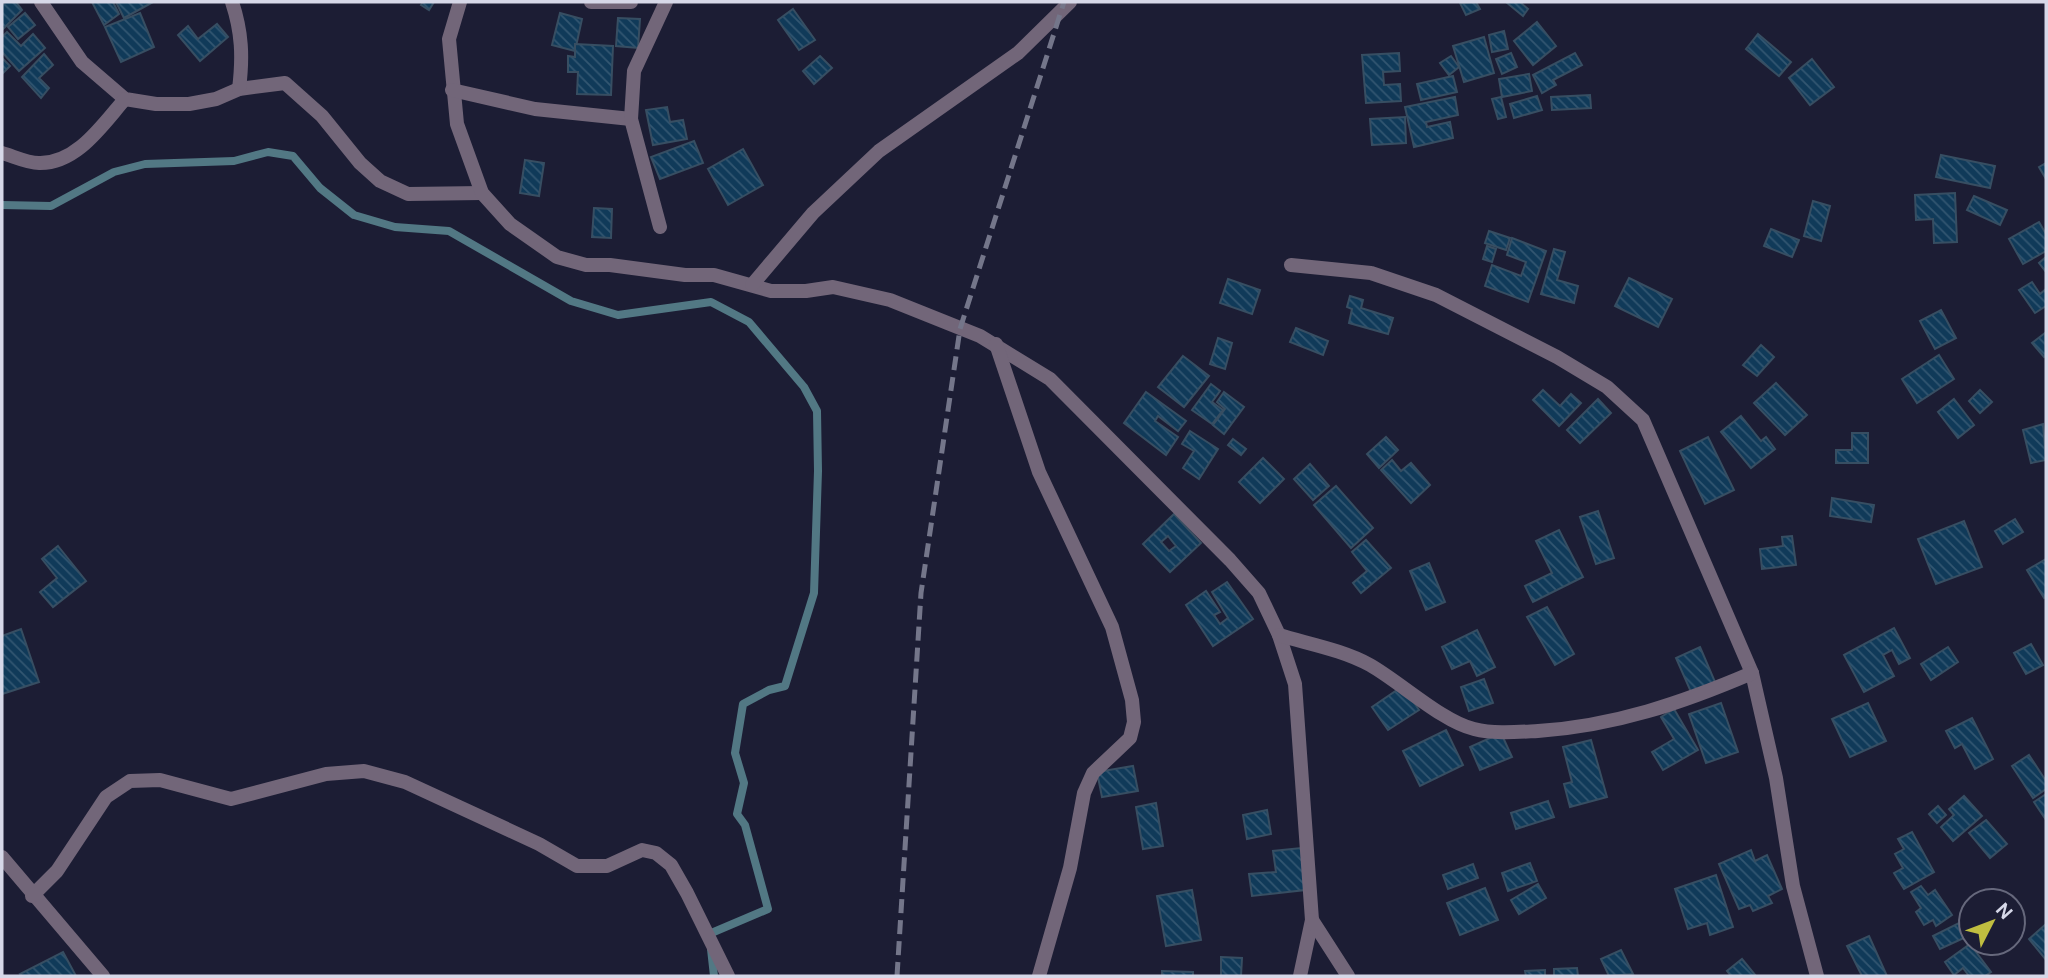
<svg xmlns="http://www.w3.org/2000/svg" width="2048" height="978" font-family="'DM Sans',sans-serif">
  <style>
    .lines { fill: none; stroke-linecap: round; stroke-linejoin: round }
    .stream { stroke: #527884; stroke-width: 8 }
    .building { fill: url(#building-back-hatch); stroke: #374e62; stroke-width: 2; fill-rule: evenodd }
    .minor { stroke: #726679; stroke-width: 14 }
    .rail { stroke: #74768a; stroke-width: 5; stroke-dasharray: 14 7; stroke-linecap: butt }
  </style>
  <defs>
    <pattern id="building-back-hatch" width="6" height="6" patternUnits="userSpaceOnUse" patternTransform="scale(1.75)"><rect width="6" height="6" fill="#103a59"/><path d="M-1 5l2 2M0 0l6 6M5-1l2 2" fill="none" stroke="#325671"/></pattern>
  </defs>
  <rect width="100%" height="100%" fill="#1c1d34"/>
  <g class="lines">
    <g class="stream">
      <path d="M2 205 51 206 114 172 145 164 234 161 268 152 293 156 320 188 354 215 395 227 449 231 571 301 618 315 711 302 749 322 804 387 817 411 818 471 814 593 785 686 769 690 743 704 735 753 744 783 737 814 745 825 768 909 709 934V936"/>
      <path d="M711 949 714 976"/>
    </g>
  </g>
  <g class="building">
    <path d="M5 2H16L22 10 2 30V5Z"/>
    <path d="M92 2H113L119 14 104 25Z"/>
    <path d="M116 2H153L124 18Z"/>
    <path d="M423 2H434L429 10 421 5Z"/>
    <path d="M1476 2 1480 9 1466 15 1460 3Z"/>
    <path d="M1506 2H1520L1528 9 1523 16Z"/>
    <path d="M793 9 815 40 799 50 778 20Z"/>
    <path d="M25 13 35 25 18 39 8 27Z"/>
    <path d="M140 13 154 47 121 62 105 27Z"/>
    <path d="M560 13 582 19 575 51 552 45Z"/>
    <path d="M618 18 640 19 638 48 616 46Z"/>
    <path d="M1537 22 1556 46 1533 65 1514 41Z"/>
    <path d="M217 24 228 37 200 61 178 35 188 26 198 39Z"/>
    <path d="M1504 31 1508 49 1492 52 1489 35Z"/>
    <path d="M7 32 21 46 33 34 45 48 19 71 2 52V37Z"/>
    <path d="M1758 34 1791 62 1779 76 1746 49Z"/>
    <path d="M1484 37 1494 73 1464 82 1453 46Z"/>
    <path d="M575 44 613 46 611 95 577 94 578 72H568V56L575 57Z"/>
    <path d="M1399 53 1400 71 1383 72 1384 85 1400 84 1401 101 1366 103 1362 55Z"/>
    <path d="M1511 53 1517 67 1502 74 1496 59Z"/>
    <path d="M1575 53 1582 65 1553 80 1556 85 1542 93 1533 75Z"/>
    <path d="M44 54 53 65 39 78 49 88 41 98 22 77Z"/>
    <path d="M820 56 832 68 814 84 803 71Z"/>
    <path d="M1451 56 1459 67 1449 75 1440 63Z"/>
    <path d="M2 58 10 66 2 74Z"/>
    <path d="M1812 59 1834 87 1810 105 1789 78Z"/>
    <path d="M1529 74 1532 91 1502 97 1499 79Z"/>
    <path d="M1453 76 1457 92 1421 100 1417 84Z"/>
    <path d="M1590 95 1591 108 1552 110 1551 97Z"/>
    <path d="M1537 96 1542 110 1514 118 1510 104Z"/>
    <path d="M1455 97 1458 115 1426 122 1427 127 1450 122 1453 138 1414 147 1405 107Z"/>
    <path d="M1501 97 1506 117 1498 119 1492 99Z"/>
    <path d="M667 107 670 122 683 120 687 139 653 145 646 110Z"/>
    <path d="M1405 117 1406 143 1372 145 1370 119Z"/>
    <path d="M694 141 703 163 660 179 651 157Z"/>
    <path d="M743 149 763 185 728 205 708 169Z"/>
    <path d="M1941 155 1995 166 1990 188 1936 177Z"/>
    <path d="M525 160 544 163 539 196 520 193Z"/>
    <path d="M2046 163V179L2039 167Z"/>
    <path d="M1955 193 1957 242 1934 243 1933 219 1916 220 1915 195Z"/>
    <path d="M1974 196 2007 210 2000 225 1967 210Z"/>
    <path d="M1813 201 1830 206 1821 241 1804 236Z"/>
    <path d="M594 208 612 209 611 238 592 237Z"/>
    <path d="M2039 222 2046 234V251L2023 264 2009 239Z"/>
    <path d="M1771 229 1799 240 1792 257 1764 246Z"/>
    <path d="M1489 231 1510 238 1506 250 1485 243Z"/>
    <path d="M1512 238 1546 251 1528 302 1485 286 1492 265 1521 276 1526 262 1507 255Z"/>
    <path d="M1487 246 1496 249 1492 262 1483 259Z"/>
    <path d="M1554 249 1565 252 1557 280 1578 286 1574 303 1541 294Z"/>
    <path d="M2046 257V272L2039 263Z"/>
    <path d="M1629 278 1672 299 1658 327 1615 306Z"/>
    <path d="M1228 279 1260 290 1252 314 1220 303Z"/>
    <path d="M2032 282 2040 294 2046 289V306L2035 313 2019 290Z"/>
    <path d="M1350 296 1363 300 1361 308 1393 318 1388 334 1349 323 1352 309 1347 307Z"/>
    <path d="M1941 310 1956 338 1935 349 1920 321Z"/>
    <path d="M1296 328 1328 341 1323 355 1290 342Z"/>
    <path d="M2045 333 2046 355 2044 357 2032 343Z"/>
    <path d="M1218 338 1232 343 1225 369 1210 364Z"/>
    <path d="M1761 345 1774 357 1757 376 1743 365Z"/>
    <path d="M1939 355 1954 379 1917 403 1902 379Z"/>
    <path d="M1183 356 1209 376 1184 407 1158 387Z"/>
    <path d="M1776 383 1807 415 1785 435 1754 403Z"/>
    <path d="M1211 384 1220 391 1212 402 1223 410 1212 424 1192 410Z"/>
    <path d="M1543 390 1560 406 1571 394 1581 403 1559 426 1533 400Z"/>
    <path d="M1980 390 1992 402 1980 413 1969 401Z"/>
    <path d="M1146 392 1186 421 1178 431 1158 416 1155 421 1178 437 1166 455 1124 423Z"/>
    <path d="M1224 392 1244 407 1224 434 1213 425 1225 409 1217 402Z"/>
    <path d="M1598 399 1611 413 1580 443 1567 430Z"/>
    <path d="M1954 399 1974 425 1958 438 1938 412Z"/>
    <path d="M1741 416 1761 441 1766 437 1775 449 1751 468 1721 432Z"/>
    <path d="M2043 424 2046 460 2031 463 2023 430Z"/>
    <path d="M1190 431 1218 449 1199 479 1183 468 1194 451 1182 444Z"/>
    <path d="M1852 433H1868V463H1836V450H1852Z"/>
    <path d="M1386 437 1398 450 1379 468 1367 454Z"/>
    <path d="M1708 437 1734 490 1705 504 1680 451Z"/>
    <path d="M1233 439 1246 449 1241 455 1228 445Z"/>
    <path d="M1263 458 1284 479 1260 503 1239 482Z"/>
    <path d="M1392 460 1401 471 1411 463 1430 485 1411 503 1381 470Z"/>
    <path d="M1310 464 1329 486 1313 500 1294 479Z"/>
    <path d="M1336 486 1373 528 1351 548 1314 505Z"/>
    <path d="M1832 498 1874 505 1871 522 1830 516Z"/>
    <path d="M1598 511 1614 558 1596 564 1580 517Z"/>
    <path d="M1174 514 1201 543 1170 572 1143 544ZM1168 536 1176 546 1169 551 1161 542Z"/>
    <path d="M2015 519 2023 532 2003 544 1995 531Z"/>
    <path d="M1964 521 1982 567 1936 584 1918 539Z"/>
    <path d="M1559 530 1583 577 1533 602 1525 586 1552 573 1536 541Z"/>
    <path d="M1792 536 1796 565 1762 569 1760 549 1783 546 1782 537Z"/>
    <path d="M1366 540 1391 568 1361 593 1353 583 1367 571 1352 552Z"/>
    <path d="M58 546 86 581 53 607 40 592 57 578 42 559Z"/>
    <path d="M2046 559V596L2044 598 2027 570Z"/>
    <path d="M1429 563 1445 602 1426 610 1410 571Z"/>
    <path d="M1227 582 1253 619 1213 646 1186 605 1206 591 1220 612 1214 615 1220 624 1228 618 1212 592Z"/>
    <path d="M1547 607 1574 654 1555 665 1527 617Z"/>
    <path d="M1894 628 1910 658 1899 664 1892 650 1883 655 1894 676 1864 692 1844 655Z"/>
    <path d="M21 629 39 682 2 694V636Z"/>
    <path d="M1477 630 1495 667 1477 676 1470 661 1452 669 1442 647Z"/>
    <path d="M2031 644 2043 665 2026 674 2014 653Z"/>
    <path d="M1700 647 1715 682 1691 692 1676 658Z"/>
    <path d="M1948 647 1958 662 1931 680 1921 664Z"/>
    <path d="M1484 679 1493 703 1469 711 1461 687Z"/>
    <path d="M1403 686 1419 710 1388 730 1372 707Z"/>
    <path d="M1721 703 1738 752 1706 763 1689 714Z"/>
    <path d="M1868 703 1886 741 1850 757 1832 719Z"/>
    <path d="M1674 709 1698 750 1663 770 1652 752 1674 739 1661 717Z"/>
    <path d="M1972 718 1993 759 1975 769 1962 744 1955 748 1946 731Z"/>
    <path d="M1446 730 1463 765 1420 786 1403 751Z"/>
    <path d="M1501 733 1512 757 1480 770 1470 747Z"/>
    <path d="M1591 740 1607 797 1570 807 1564 784 1572 782 1563 747Z"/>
    <path d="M2029 755 2046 781V789L2033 798 2012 766Z"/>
    <path d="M1133 766 1138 791 1102 797 1097 772Z"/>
    <path d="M2046 794V820L2034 802Z"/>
    <path d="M1964 796 1982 816 1953 841 1941 827 1954 815 1949 809Z"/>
    <path d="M1548 801 1554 817 1516 829 1511 813Z"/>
    <path d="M1156 803 1163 846 1143 849 1136 807Z"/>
    <path d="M1938 806 1946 815 1937 823 1929 814Z"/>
    <path d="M1267 810 1271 834 1247 839 1243 815Z"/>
    <path d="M1986 820 2007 844 1990 858 1969 833Z"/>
    <path d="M1912 832 1934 872 1904 889 1894 873 1903 868 1895 854 1904 849 1898 839Z"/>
    <path d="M1301 848 1305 890 1252 896 1249 874 1276 872 1273 851Z"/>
    <path d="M1751 850 1755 861 1767 855 1782 889 1768 896 1772 903 1753 911 1750 905 1739 909 1719 864Z"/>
    <path d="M1530 863 1537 881 1508 891 1502 873Z"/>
    <path d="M1473 864 1478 878 1448 889 1443 875Z"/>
    <path d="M1716 875 1733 927 1710 935 1707 923 1688 929 1675 889Z"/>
    <path d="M1538 884 1546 898 1519 914 1511 900Z"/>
    <path d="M1921 886 1928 895 1935 890 1952 915 1936 926 1933 920 1924 925 1916 912 1921 908 1911 892Z"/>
    <path d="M1485 888 1498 920 1460 935 1447 903Z"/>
    <path d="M1192 890 1201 940 1166 946 1157 896Z"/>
    <path d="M1959 923 1966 937 1940 949 1933 936Z"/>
    <path d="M2046 924V960L2029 939Z"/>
    <path d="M1869 936 1887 976H1862L1847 946Z"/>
    <path d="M1970 944 1991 972 1985 976H1969L1963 968 1954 975 1945 962Z"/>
    <path d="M1621 950 1633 974 1609 976 1601 959Z"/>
    <path d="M63 952 76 976H22L20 974Z"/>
    <path d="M1221 957 1242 958 1241 976H1221Z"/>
    <path d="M1742 959 1756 976H1731L1727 971Z"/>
    <path d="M1577 968 1578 976H1554V969Z"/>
    <path d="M1545 970V976H1526L1525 971Z"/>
    <path d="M1162 971 1193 972V976H1162Z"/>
  </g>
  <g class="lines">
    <g class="minor">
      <path d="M41 2 82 62 125 99 156 104H189L216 99 239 89 285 83 322 116 360 163 380 181 408 194 482 193"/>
      <path d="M232 2C242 32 243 57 239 89"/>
      <path d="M460 2 449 39 457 124 482 193 510 224 557 257 586 265H610L685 275H714L771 291H806L833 287 890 300 980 336 1050 379 1230 560 1259 593 1279 635 1295 684 1312 920 1300 976"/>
      <path d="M591 2H631"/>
      <path d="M452 90 535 109 631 119"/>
      <path d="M2 153C13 156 27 163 39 163 77 164 103 124 125 99"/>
      <path d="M660 227 631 119 634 71 666 2"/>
      <path d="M1291 265 1371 273 1436 295 1557 357 1607 387 1643 420 1752 673 1776 778 1793 886 1817 976"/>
      <path d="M752 285 813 213 879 151 1018 53 1070 2"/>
      <path d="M996 344 1039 472 1112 627 1132 700 1134 722 1130 738 1093 773 1084 793 1070 868 1039 976"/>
      <path d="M1279 635C1309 644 1343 650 1370 665 1400 682 1443 722 1474 729 1494 734 1517 732 1538 731 1614 726 1682 703 1752 673"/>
      <path d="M2 857 103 976"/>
      <path d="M32 896 57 871 106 797 130 781 160 780 231 799 326 774 364 771 405 782 539 844 577 866H607L642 850 656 853 671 865 687 893 728 976"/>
      <path d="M1312 920 1348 976"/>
    </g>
    <path class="rail" d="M897 976 921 593 960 329 1064 2"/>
  </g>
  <rect width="2048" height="978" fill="none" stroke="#d6d8e8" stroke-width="7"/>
  <g transform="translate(1992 922) rotate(48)"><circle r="33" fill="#1c1d34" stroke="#66687c" stroke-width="2"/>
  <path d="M0-5L12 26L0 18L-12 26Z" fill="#c0be40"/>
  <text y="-10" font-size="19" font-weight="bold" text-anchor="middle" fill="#d6d8e8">N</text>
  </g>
</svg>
